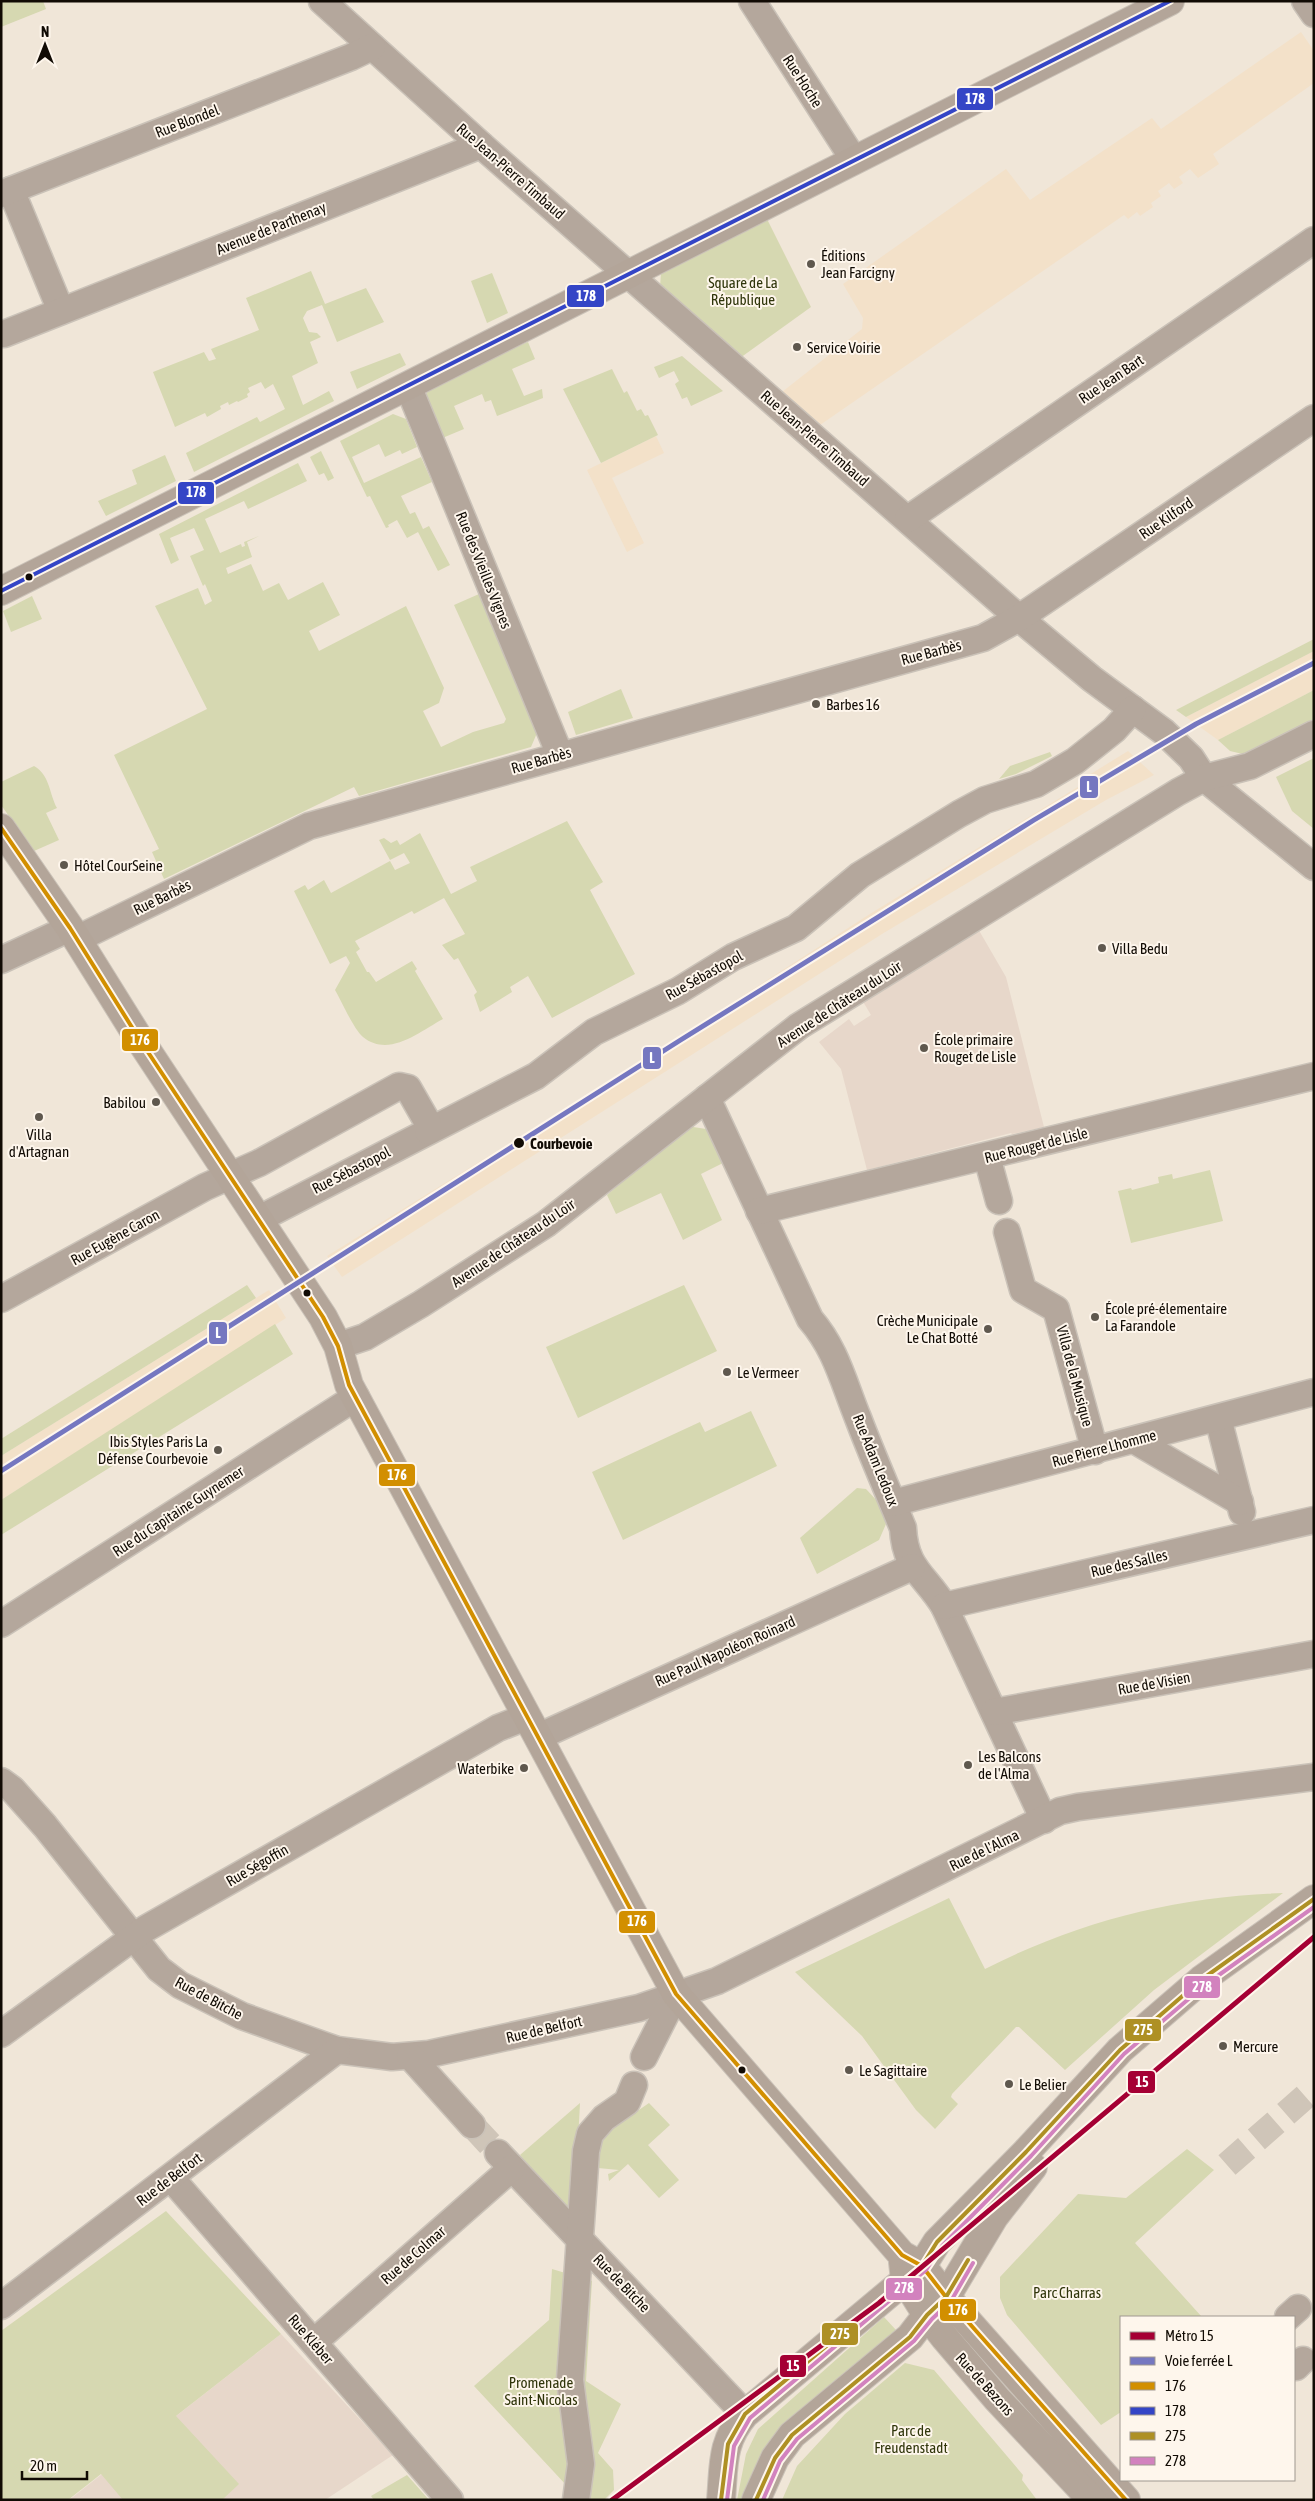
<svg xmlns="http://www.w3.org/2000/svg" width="1315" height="2501" font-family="'Asap Condensed',sans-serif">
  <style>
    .built { fill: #f3e1c9 }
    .education { fill: #e7d7ca }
    .green { fill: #d6d8b1 }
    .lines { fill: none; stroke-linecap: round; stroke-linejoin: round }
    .street-tunnel { stroke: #cfc5b8; stroke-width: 26; stroke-dasharray: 26 13; stroke-linecap: butt }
    .street-casing { stroke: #cac2b8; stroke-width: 29 }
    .secondary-casing { stroke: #cac2b8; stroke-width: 30 }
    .street { stroke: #b4a79c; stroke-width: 26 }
    .secondary { stroke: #b3a599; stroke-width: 28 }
    .bus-1-casing { stroke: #fef6ec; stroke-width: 8 }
    .bus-2-casing { stroke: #fef6ec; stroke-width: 8 }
    .bus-3-casing { stroke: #fef6ec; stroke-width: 8 }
    .bus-4-casing { stroke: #fef6ec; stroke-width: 8 }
    .bus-1 { stroke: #d28f00; stroke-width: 4 }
    .bus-2 { stroke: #3445c6; stroke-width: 4 }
    .bus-3 { stroke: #ae9024; stroke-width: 4 }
    .bus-4 { stroke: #d282be; stroke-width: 4 }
    .rail-1-casing { stroke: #fef6ec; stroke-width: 9 }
    .rail-1 { stroke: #7577c0; stroke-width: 5 }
    .metro-1-casing { stroke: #fef6ec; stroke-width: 9 }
    .metro-1 { stroke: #a50034; stroke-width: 5 }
    .poi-dot { fill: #5f584e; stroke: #fef6ec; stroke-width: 2 }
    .bus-dot { fill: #110b04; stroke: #fef6ec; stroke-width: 2 }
    .labels { text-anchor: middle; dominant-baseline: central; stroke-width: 4; stroke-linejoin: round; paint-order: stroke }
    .street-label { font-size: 15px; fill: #110b04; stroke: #fef6ec }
    .poi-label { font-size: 15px; fill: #110b04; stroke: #fef6ec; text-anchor: start }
    .park-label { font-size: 15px; fill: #2f350a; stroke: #fef6ec }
    .stop-label { font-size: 15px; font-weight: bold; fill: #110b04; stroke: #fef6ec; text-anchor: start }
    .line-badge { stroke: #fef6ec; stroke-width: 2 }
    .badge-label { font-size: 14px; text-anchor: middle; font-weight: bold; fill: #fff }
  </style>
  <rect width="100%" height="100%" fill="#f0e6d8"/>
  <g class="built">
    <path d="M1301 32 1314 51V83L1213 154 1219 164 1198 178 1190 169 1179 177 1183 183 1174 189 1169 183 1158 191 1161 196 1151 203 1153 207 1140 216 1137 212 1128 219 1124 215 820 425 782 392 862 329 863 318 843 284 1006 169 1030 200 1152 118 1161 129Z"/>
    <path d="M656 436 664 453 612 478 644 543 627 552 587 470Z"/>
    <path d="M1314 651V690L1218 740 1186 717Z"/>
    <path d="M1128 751 1154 775 1106 800 882 934 342 1277 327 1256 624 1072 873 912 1091 779 1089 775Z"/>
    <path d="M269 1290 286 1318 1 1500V1456Z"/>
  </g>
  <g class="education">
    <path d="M977 927 1006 977 1044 1127 1012 1134 1011 1133 867 1170 841 1069 819 1042 849 1019 854 1026 871 1015 862 1000Z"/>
    <path d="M281 2334 393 2455 325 2500H69Z"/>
  </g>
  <g class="green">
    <path d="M1 1H43L46 9 1 27Z"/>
    <path d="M767 219 811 307 740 358 660 288 661 272Z"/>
    <path d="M311 271 325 304 366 288 384 322 337 342 322 305 307 311 303 318 309 332 317 333 321 337 310 342 318 363 292 376 303 405 329 391 334 401 194 472 186 453 257 417 260 422 285 409 273 384 265 389 261 382 248 388 250 392 247 394 248 397 238 402 237 401 229 405 228 402 220 406 221 409 207 417 205 413 175 427 153 372 204 352 209 361 216 359 211 349 259 330 246 298Z"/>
    <path d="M492 273 508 313 487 323 471 281Z"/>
    <path d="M528 342 535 359 512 369 524 396 542 389 543 398 497 416 491 400 485 402 482 394 454 406 464 429 440 439 425 398 430 385Z"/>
    <path d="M400 353 406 365 357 389 350 372Z"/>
    <path d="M682 356 723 391 691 406 687 397 682 399 675 384 679 381 674 371 659 378 654 367Z"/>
    <path d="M612 369 624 393 627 391 637 411 641 409 645 416 648 415 658 435 601 463 563 389Z"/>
    <path d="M393 414 406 419 417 447 402 454 400 450 385 457 379 444 352 457 364 483 421 457 432 482 401 496 410 514 415 512 423 529 429 526 450 565 438 571 418 532 407 538 397 520 388 525 389 527 386 528 370 496 367 497 340 441Z"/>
    <path d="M321 451 334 478 328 481 324 473 319 475 310 457Z"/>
    <path d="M165 455 176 481 106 516 98 501 137 484 132 470Z"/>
    <path d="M298 463 307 481 248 509 244 501 205 519 220 553 241 544 242 547 245 546 244 542 259 536 247 542 252 557 226 568 228 574 251 564 263 591 279 583 288 600 323 582 340 615 309 631 319 651 406 606 444 688 439 703 423 711 441 747 473 732 504 723 506 719 454 605 479 594 537 733 531 747 359 796 354 787 164 879 152 852 159 849 114 755 207 709 155 606 198 588 205 605 212 601 205 584 203 586 190 556 204 550 194 528 170 538 179 560 171 564 159 534Z"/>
    <path d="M32 596 42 619 11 632 3 611Z"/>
    <path d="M1314 639V651L1186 717 1176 710Z"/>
    <path d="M621 689 633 718 576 735 568 712Z"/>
    <path d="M1314 690V727L1251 756 1230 751 1218 740Z"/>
    <path d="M1050 752 1052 756 1016 774 999 779 1010 766Z"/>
    <path d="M1314 758V829L1292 811 1276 777Z"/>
    <path d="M34 766C50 775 49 793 57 808L46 813 59 840 34 851 1 805V782Z"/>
    <path d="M567 821 603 882 590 890 635 974 552 1018 528 976 510 987 512 992 480 1012 474 995 477 992 458 958 454 960 442 945 465 934 444 898 414 914 412 911 355 941 360 949 356 952 367 972H369L376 982 412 961 417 969 415 971 443 1019C419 1032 389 1058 363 1037 353 1028 342 1002 335 990L350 963 346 956 330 964 294 891 305 885 308 890 324 880 331 893 390 861 395 870 410 863 404 853 390 860 379 840 384 838 391 843 397 840 400 845 420 833 451 894 477 881 470 867Z"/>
    <path d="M687 1126 706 1129 725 1162 701 1174 722 1220 683 1240 661 1193 616 1214 607 1195Z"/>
    <path d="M1210 1170 1223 1221 1131 1243 1118 1191 1131 1188 1132 1190 1159 1183 1158 1177 1172 1174 1173 1179Z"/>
    <path d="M247 1285 256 1298 1 1456V1439Z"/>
    <path d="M684 1285 717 1351 578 1418 546 1347Z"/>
    <path d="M275 1324 293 1354 1 1535V1500Z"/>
    <path d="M751 1411 777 1466 623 1540 592 1472 700 1422 705 1432Z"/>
    <path d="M857 1488 866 1489 879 1503 886 1524 879 1540 817 1574 800 1538Z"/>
    <path d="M1283 1893 1154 1990 1065 2070 1019 2027H1016L952 2094 951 2097 958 2104 935 2129 916 2110 862 2036 795 1972 949 1898 985 1969C1079 1921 1178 1896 1283 1893Z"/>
    <path d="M580 2103 574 2219 520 2155Z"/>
    <path d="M649 2103 670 2125 648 2145 679 2180 659 2198 628 2164 609 2181 608 2174 619 2170 598 2168 597 2151 600 2137Z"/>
    <path d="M1187 2149 1214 2170 1135 2243 1202 2317H1121V2412L1101 2425 1007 2315 1000 2298V2277L1078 2194 1126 2198Z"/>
    <path d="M166 2211 281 2334 176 2416 239 2484 222 2500H123L101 2474 68 2500H1V2331Z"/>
    <path d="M552 2269 592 2281 586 2381 621 2404 598 2453 613 2470 614 2490 604 2500H580L474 2386 549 2320Z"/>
    <path d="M884 2317 896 2330 775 2436 746 2500H737L746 2454 758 2429Z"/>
    <path d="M905 2363 934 2370 1023 2475 1022 2480 1037 2500H782L797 2466 845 2414Z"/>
    <path d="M407 2475 429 2500H374L371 2496Z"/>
  </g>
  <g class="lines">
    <g class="street-tunnel">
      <path d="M472 2125 498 2153"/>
      <path d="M1227 2165 1314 2089"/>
    </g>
    <defs>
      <g id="street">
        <path d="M322 1 481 145 1019 618 1092 679 1164 732 1191 758 1204 778 1314 867"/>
        <path d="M752 1 854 160"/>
        <path d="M1305 1 1314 14"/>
        <path d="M11 190 61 311"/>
        <path d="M1 194 351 57 372 47"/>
        <path d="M4 334 481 145"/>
        <path d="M408 386 560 755"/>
        <path d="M908 519 1314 240"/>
        <path d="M77 939 309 826 983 638 1019 618 1314 418"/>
        <path d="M1 960 70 928"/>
        <path d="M707 1098 810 1319C836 1349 843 1381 858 1418 872 1455 888 1491 903 1528 905 1569 925 1575 944 1606L1044 1820"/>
        <path d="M987 1157 999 1201"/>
        <path d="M759 1211 1314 1076"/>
        <path d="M259 1219 536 1076 594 1032 678 991 733 957 796 928 860 875 959 814 985 800 1036 784 1075 761 1114 730 1133 709"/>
        <path d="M1007 1232 1023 1290 1056 1309 1095 1451"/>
        <path d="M1 1299 205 1187 259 1163 399 1086 408 1088 428 1123V1131"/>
        <path d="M338 1346 365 1337 421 1304 546 1224 799 1026 1178 792 1204 778 1250 766 1314 734"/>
        <path d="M1218 1418 1242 1512"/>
        <path d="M1134 1440 1240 1502"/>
        <path d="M893 1503 1314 1392"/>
        <path d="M944 1606 1314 1520"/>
        <path d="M1 1624 356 1397"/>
        <path d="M994 1712 1314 1654"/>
        <path d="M538 1737 912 1567"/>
        <path d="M1 1781 12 1789 45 1826 159 1969 180 1985 242 2016 337 2050 392 2057 429 2054 639 2008 717 1981 1060 1811 1078 1807 1314 1777"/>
        <path d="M1 2034 145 1929 498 1728 526 1717"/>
        <path d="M410 2056 472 2125"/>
        <path d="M644 2057 676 1994"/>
        <path d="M498 2153 745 2414"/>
        <path d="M171 2178 450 2500"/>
        <path d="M1 2306 337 2050"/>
        <path d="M1288 2317 1298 2308"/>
        <path d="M314 2342 512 2168"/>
        <path d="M1294 2365 1296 2367 1303 2360"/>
        <path d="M576 2500 581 2464 570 2380 586 2151 590 2134 604 2118 627 2102 634 2085"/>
      </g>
      <g id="secondary">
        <path d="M1 591 1170 1"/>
        <path d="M1 828 70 928 138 1037 323 1317 338 1346 349 1385 676 1994 902 2255 922 2266 946 2297 1126 2500"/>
        <path d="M903 2262 905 2280 927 2315 945 2338 997 2399 1092 2500"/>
        <path d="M721 2500C724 2465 721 2442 745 2414L922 2266 937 2242 1026 2152 1120 2050 1201 1980 1314 1899"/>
        <path d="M756 2500 775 2458 792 2435 910 2337 927 2315 946 2297 994 2217 1033 2167"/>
      </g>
    </defs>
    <use href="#street" class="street-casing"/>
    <use href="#secondary" class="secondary-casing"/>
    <use href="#street" class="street"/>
    <use href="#secondary" class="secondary"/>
    <defs>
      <path id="bus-1" d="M1 828 70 928 138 1037 323 1317 338 1346 349 1385 676 1994 902 2255 922 2266 946 2297 1126 2500"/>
      <path id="bus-2" d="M1 591 1170 1"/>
      <g id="bus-3">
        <path d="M721 2500 728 2444 745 2414 922 2266 937 2242 1026 2152 1120 2050 1201 1980 1314 1899"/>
        <path d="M756 2500 775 2458 792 2435 910 2337 927 2315 946 2297 968 2260"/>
      </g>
      <g id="bus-4">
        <path d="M727 2500 734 2446 750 2418 926 2270 942 2246 1031 2156 1124 2054 1205 1985 1314 1907"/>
        <path d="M763 2500 780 2461 797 2439 914 2341 932 2319 951 2301 973 2263"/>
      </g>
    </defs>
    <use href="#bus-1" class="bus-1-casing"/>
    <use href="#bus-2" class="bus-2-casing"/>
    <use href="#bus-3" class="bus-3-casing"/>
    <use href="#bus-4" class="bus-4-casing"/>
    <use href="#bus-1" class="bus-1"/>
    <use href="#bus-2" class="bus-2"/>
    <use href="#bus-3" class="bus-3"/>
    <use href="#bus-4" class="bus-4"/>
    <defs>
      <path id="rail-1" d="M1 1471 679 1041 1034 820 1196 724 1314 663"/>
    </defs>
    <use href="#rail-1" class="rail-1-casing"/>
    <use href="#rail-1" class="rail-1"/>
    <defs>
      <path id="metro-1" d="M612 2500 879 2303 1314 1937"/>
    </defs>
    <use href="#metro-1" class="metro-1-casing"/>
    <use href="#metro-1" class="metro-1"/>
  </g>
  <g class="poi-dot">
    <circle cx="811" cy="264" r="5"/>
    <circle cx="797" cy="347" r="5"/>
    <circle cx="816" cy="704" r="5"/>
    <circle cx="64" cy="865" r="5"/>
    <circle cx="1102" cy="948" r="5"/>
    <circle cx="924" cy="1048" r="5"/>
    <circle cx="156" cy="1102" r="5"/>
    <circle cx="39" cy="1117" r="5"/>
    <circle cx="1095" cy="1317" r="5"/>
    <circle cx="988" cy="1329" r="5"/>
    <circle cx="727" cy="1372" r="5"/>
    <circle cx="218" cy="1450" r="5"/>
    <circle cx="968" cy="1765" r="5"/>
    <circle cx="524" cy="1768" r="5"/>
    <circle cx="1223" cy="2046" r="5"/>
    <circle cx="849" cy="2070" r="5"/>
    <circle cx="1009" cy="2084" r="5"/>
  </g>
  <g class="bus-dot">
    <circle cx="29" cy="577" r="4.5"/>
    <circle cx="519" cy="1143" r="6"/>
    <circle cx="307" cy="1293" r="4.5"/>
    <circle cx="742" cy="2070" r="4.5"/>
  </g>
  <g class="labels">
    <g class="street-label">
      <text transform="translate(803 81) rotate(57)">Rue Hoche</text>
      <text transform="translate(187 121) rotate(-21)">Rue Blondel</text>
      <text transform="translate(511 171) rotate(41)">Rue Jean-Pierre Timbaud</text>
      <text transform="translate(271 228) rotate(-22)">Avenue de Parthenay</text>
      <text transform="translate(1111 379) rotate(-34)">Rue Jean Bart</text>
      <text transform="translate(815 438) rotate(41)">Rue Jean-Pierre Timbaud</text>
      <text transform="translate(1166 518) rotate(-34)">Rue Kilford</text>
      <text transform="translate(484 570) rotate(68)">Rue des Vieilles Vignes</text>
      <text transform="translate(931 652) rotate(-15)">Rue Barbès</text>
      <text transform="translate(541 760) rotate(-16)">Rue Barbès</text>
      <text transform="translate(162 897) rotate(-26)">Rue Barbès</text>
      <text transform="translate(704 975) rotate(-29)">Rue Sébastopol</text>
      <text transform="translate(839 1004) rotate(-33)">Avenue de Château du Loir</text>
      <text transform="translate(1036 1145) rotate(-14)">Rue Rouget de Lisle</text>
      <text transform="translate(351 1170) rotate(-27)">Rue Sébastopol</text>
      <text transform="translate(115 1237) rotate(-29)">Rue Eugène Caron</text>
      <text transform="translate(513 1243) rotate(-34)">Avenue de Château du Loir</text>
      <text transform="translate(1075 1376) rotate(75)">Villa de la Musique</text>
      <text transform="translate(1104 1448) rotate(-15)">Rue Pierre Lhomme</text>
      <text transform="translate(876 1460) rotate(68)">Rue Adam Ledoux</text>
      <text transform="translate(178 1511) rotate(-33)">Rue du Capitaine Guynemer</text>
      <text transform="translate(1129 1563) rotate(-13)">Rue des Salles</text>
      <text transform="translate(725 1651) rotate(-24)">Rue Paul Napoléon Roinard</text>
      <text transform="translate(1154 1683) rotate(-10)">Rue de Visien</text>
      <text transform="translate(984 1850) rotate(-26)">Rue de l'Alma</text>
      <text transform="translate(257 1865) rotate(-30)">Rue Ségoffin</text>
      <text transform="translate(209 1998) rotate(28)">Rue de Bitche</text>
      <text transform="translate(544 2029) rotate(-13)">Rue de Belfort</text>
      <text transform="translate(169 2179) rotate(-37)">Rue de Belfort</text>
      <text transform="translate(413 2255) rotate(-41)">Rue de Colmar</text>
      <text transform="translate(622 2283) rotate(46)">Rue de Bitche</text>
      <text transform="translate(311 2339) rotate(49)">Rue Kléber</text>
      <text transform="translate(985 2384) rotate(48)">Rue de Bezons</text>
    </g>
    <g class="poi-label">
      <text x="821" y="255">Éditions<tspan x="821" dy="17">Jean Farcigny</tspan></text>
      <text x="807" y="347">Service Voirie</text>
      <text x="826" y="704">Barbes 16</text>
      <text x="74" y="865">Hôtel CourSeine</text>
      <text x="1112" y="948">Villa Bedu</text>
      <text x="934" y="1039">École primaire<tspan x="934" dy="17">Rouget de Lisle</tspan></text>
      <text x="146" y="1102" text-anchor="end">Babilou</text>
      <text x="39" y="1134" text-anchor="middle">Villa<tspan x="39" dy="17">d'Artagnan</tspan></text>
      <text x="1105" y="1308">École pré-élementaire<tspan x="1105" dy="17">La Farandole</tspan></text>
      <text x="978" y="1320" text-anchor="end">Crèche Municipale<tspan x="978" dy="17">Le Chat Botté</tspan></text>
      <text x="737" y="1372">Le Vermeer</text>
      <text x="208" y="1441" text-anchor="end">Ibis Styles Paris La<tspan x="208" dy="17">Défense Courbevoie</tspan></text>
      <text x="978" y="1756">Les Balcons<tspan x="978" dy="17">de l'Alma</tspan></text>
      <text x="514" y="1768" text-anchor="end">Waterbike</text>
      <text x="1233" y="2046">Mercure</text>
      <text x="859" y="2070">Le Sagittaire</text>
      <text x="1019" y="2084">Le Belier</text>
    </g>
    <g class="park-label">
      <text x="743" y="282">Square de La<tspan x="743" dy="17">République</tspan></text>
      <text x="1067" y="2292">Parc Charras</text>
      <text x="541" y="2382">Promenade<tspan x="541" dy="17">Saint-Nicolas</tspan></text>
      <text x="911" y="2430">Parc de<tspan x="911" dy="17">Freudenstadt</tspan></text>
    </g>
    <g class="stop-label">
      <text x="530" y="1143">Courbevoie</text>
    </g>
  </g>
  <g class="line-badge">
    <rect x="956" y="87" width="38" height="24" rx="5" fill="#3445c6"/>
    <rect x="566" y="284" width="39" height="24" rx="5" fill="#3445c6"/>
    <rect x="177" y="481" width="38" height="24" rx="5" fill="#3445c6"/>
    <rect x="1079" y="775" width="20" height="24" rx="5" fill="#7577c0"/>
    <rect x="121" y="1028" width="38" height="24" rx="5" fill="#d28f00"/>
    <rect x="642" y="1046" width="20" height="24" rx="5" fill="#7577c0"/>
    <rect x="208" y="1321" width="20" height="24" rx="5" fill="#7577c0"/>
    <rect x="378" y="1463" width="38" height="24" rx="5" fill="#d28f00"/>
    <rect x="618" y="1910" width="38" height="24" rx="5" fill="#d28f00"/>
    <rect x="1183" y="1975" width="38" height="24" rx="5" fill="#d282be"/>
    <rect x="1124" y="2018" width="38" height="24" rx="5" fill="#ae9024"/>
    <rect x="1127" y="2070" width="29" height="24" rx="5" fill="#a50034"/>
    <rect x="885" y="2277" width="38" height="24" rx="5" fill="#d282be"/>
    <rect x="939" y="2298" width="38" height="24" rx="5" fill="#d28f00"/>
    <rect x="821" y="2322" width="38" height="24" rx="5" fill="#ae9024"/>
    <rect x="779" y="2354" width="28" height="24" rx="5" fill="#a50034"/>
  </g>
  <g class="badge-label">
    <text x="975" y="104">178</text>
    <text x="586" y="301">178</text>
    <text x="196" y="497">178</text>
    <text x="1089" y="792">L</text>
    <text x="140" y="1045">176</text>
    <text x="652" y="1063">L</text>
    <text x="218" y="1338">L</text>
    <text x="397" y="1480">176</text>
    <text x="637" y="1926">176</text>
    <text x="1202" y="1992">278</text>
    <text x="1143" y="2035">275</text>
    <text x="1142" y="2087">15</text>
    <text x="904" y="2293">278</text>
    <text x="958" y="2315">176</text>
    <text x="840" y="2339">275</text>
    <text x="793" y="2371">15</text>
  </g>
  <rect width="1315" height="2501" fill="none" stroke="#110b04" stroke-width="5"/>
  <rect x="1120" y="2316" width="175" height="165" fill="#fef6ec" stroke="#9f988f"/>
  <rect x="1130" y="2332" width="25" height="8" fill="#a50034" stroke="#9f988f"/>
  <text x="1165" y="2341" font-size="15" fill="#110b04">Métro 15</text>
  <rect x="1130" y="2357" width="25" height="8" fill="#7577c0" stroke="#9f988f"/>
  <text x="1165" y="2366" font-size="15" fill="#110b04">Voie ferrée L</text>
  <rect x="1130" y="2382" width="25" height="8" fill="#d28f00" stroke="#9f988f"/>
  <text x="1165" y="2391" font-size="15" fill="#110b04">176</text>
  <rect x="1130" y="2407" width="25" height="8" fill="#3445c6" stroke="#9f988f"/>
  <text x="1165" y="2416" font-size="15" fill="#110b04">178</text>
  <rect x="1130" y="2432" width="25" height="8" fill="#ae9024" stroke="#9f988f"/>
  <text x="1165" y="2441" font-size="15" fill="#110b04">275</text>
  <rect x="1130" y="2457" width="25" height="8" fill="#d282be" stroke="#9f988f"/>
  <text x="1165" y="2466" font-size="15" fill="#110b04">278</text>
  <g transform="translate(45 45)" stroke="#fef6ec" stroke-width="4" paint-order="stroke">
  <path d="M0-4L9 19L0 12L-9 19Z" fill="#110b04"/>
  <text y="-8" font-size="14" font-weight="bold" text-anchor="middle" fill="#110b04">N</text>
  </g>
  <path d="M22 2471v8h65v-8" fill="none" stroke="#110b04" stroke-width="2.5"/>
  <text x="30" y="2471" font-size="15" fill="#110b04" stroke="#fef6ec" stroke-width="4" paint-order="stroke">20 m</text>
</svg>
